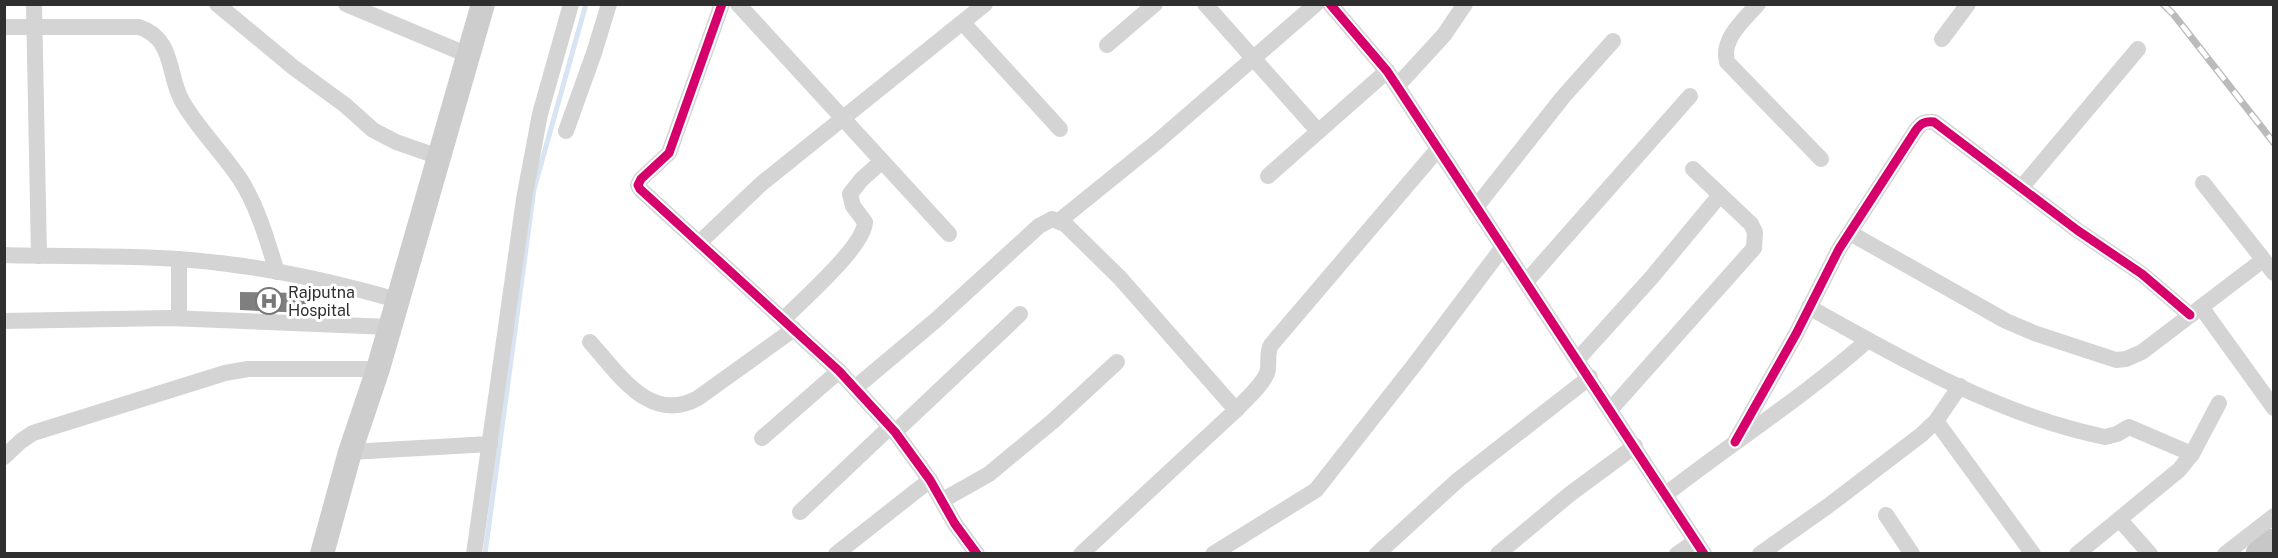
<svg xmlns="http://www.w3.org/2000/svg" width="2278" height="558" font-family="'Public Sans',sans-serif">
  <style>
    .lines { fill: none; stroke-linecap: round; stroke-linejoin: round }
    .stream { stroke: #d8e4f2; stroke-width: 5 }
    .building { fill: #7f7f7f }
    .street { stroke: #d4d4d4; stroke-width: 16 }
    .secondary { stroke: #cdcdcd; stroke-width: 24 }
    .primary { stroke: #c7c7c7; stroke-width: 27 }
    .rail-casing { stroke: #bbb; stroke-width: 7 }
    .rail { stroke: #fff; stroke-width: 4.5; stroke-dasharray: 14; stroke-linecap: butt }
    .cycleway-casing { stroke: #fff; stroke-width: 13 }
    .cycleway { stroke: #d6006c; stroke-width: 9 }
    .labels { text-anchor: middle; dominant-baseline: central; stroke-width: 6; stroke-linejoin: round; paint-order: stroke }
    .poi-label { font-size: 16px; fill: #2f2f2f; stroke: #fff; text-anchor: start }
  </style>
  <rect width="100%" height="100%" fill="#fff"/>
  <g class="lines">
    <path class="stream" d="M485 554 534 189 586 4"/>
  </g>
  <path class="building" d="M240 292 306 293V313L240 310Z"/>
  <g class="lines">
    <g class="street">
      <path d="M34 4 39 256"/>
      <path d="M217 4 293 67 345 105 373 130 396 142 439 157"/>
      <path d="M346 4 468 55"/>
      <path d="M722 4 669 153 641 179 638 185 640 189 839 371 895 432 930 480 955 524 977 554"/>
      <path d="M738 4 949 234"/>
      <path d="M1205 4 1318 131"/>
      <path d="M1330 4 1387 71 1397 86 1704 554"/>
      <path d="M1758 4C1743 21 1721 39 1727 62L1821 159"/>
      <path d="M963 23 1060 129"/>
      <path d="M4 27H139C175 39 167 74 182 101 198 129 222 152 240 179 258 207 267 240 277 272"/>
      <path d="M1942 39 1968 4"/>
      <path d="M1107 45 1155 4"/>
      <path d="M1397 86 1444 35 1465 4"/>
      <path d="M566 131 594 53 609 4"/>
      <path d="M1268 176 1387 71"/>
      <path d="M2203 183 2274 273"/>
      <path d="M2021 188 2138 49"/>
      <path d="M1476 207 1563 97 1613 41"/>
      <path d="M1059 221 1158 141 1316 4"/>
      <path d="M1850 233 2006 321 2034 333 2116 360 2126 359 2142 352 2263 260"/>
      <path d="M699 243 761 184 985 4"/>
      <path d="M4 255C77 257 157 254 228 264 285 271 341 284 397 300"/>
      <path d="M179 259V318"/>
      <path d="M1526 282 1690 96"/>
      <path d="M1809 307C1901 359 2001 416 2105 437L2117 434 2129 427 2192 454"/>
      <path d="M2201 307 2274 408"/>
      <path d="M783 320C802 300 864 247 865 222L853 206 850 194 861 180 882 161"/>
      <path d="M4 321 169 318 390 327"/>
      <path d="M590 342C618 373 650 425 698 398L794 329"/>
      <path d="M1578 359 1652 277 1720 195"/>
      <path d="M855 388 936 320 1039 226 1052 219 1065 224 1120 278 1236 410"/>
      <path d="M1611 409 1754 248 1755 232 1751 224 1693 169"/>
      <path d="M1936 421 2033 554"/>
      <path d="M895 432 1020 314"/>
      <path d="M762 438 839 371"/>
      <path d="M1735 442 1796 334 1839 249 1916 130C1921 123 1925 121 1934 122L2077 230 2142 274 2190 315"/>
      <path d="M350 452 490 444"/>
      <path d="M4 457 21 441 33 433 225 373 248 369H378"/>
      <path d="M1666 494C1733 442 1805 396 1868 340"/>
      <path d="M943 500 989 474 1053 421 1117 362"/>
      <path d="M800 512 890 427"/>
      <path d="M1886 515 1912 554"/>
      <path d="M2120 520 2150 554"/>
      <path d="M474 554 524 199 540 114 571 4"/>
      <path d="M836 554 930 480"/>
      <path d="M1081 554 1236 410C1246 399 1261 387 1267 373 1270 364 1266 354 1271 345L1438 149"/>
      <path d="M1213 554 1316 490 1415 364 1503 247"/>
      <path d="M1377 554 1458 480 1590 377"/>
      <path d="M1498 554 1570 494 1635 446"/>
      <path d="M1677 554 1696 541"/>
      <path d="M1760 554 1828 506 1921 435 1936 421 1960 386"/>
      <path d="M2077 554 2179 470 2192 454 2219 403"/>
      <path d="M2225 554 2274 516"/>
    </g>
    <path class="secondary" d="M322 554 350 452 378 369 483 4"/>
    <path class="primary" d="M2259 554 2274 542"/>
    <defs>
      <path id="rail" d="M2163 4 2174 15 2274 143"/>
    </defs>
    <use href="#rail" class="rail-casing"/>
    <use href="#rail" class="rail"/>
    <defs>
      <g id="cycleway">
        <path d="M722 4 669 153 641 179 638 185 640 189 839 371 895 432 930 480 955 524 977 554"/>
        <path d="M1330 4 1387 71 1397 86 1704 554"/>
        <path d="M1735 442 1796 334 1839 249 1916 130C1921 123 1925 121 1934 122L2077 230 2142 274 2190 315"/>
      </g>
    </defs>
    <use href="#cycleway" class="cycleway-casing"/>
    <use href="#cycleway" class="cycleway"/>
  </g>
  <defs>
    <symbol id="hospital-ring" viewBox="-11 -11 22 22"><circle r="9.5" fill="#fff" stroke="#787878" stroke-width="1.5"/><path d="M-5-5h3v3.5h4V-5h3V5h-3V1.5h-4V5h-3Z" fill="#787878"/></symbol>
  </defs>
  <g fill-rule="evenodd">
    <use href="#hospital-ring" x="254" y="286" width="30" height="30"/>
  </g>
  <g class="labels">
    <g class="poi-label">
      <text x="288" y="292">Rajputna<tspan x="288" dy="18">Hospital</tspan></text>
    </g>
  </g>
  <rect width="2278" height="558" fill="none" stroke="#2f2f2f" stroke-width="12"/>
</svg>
